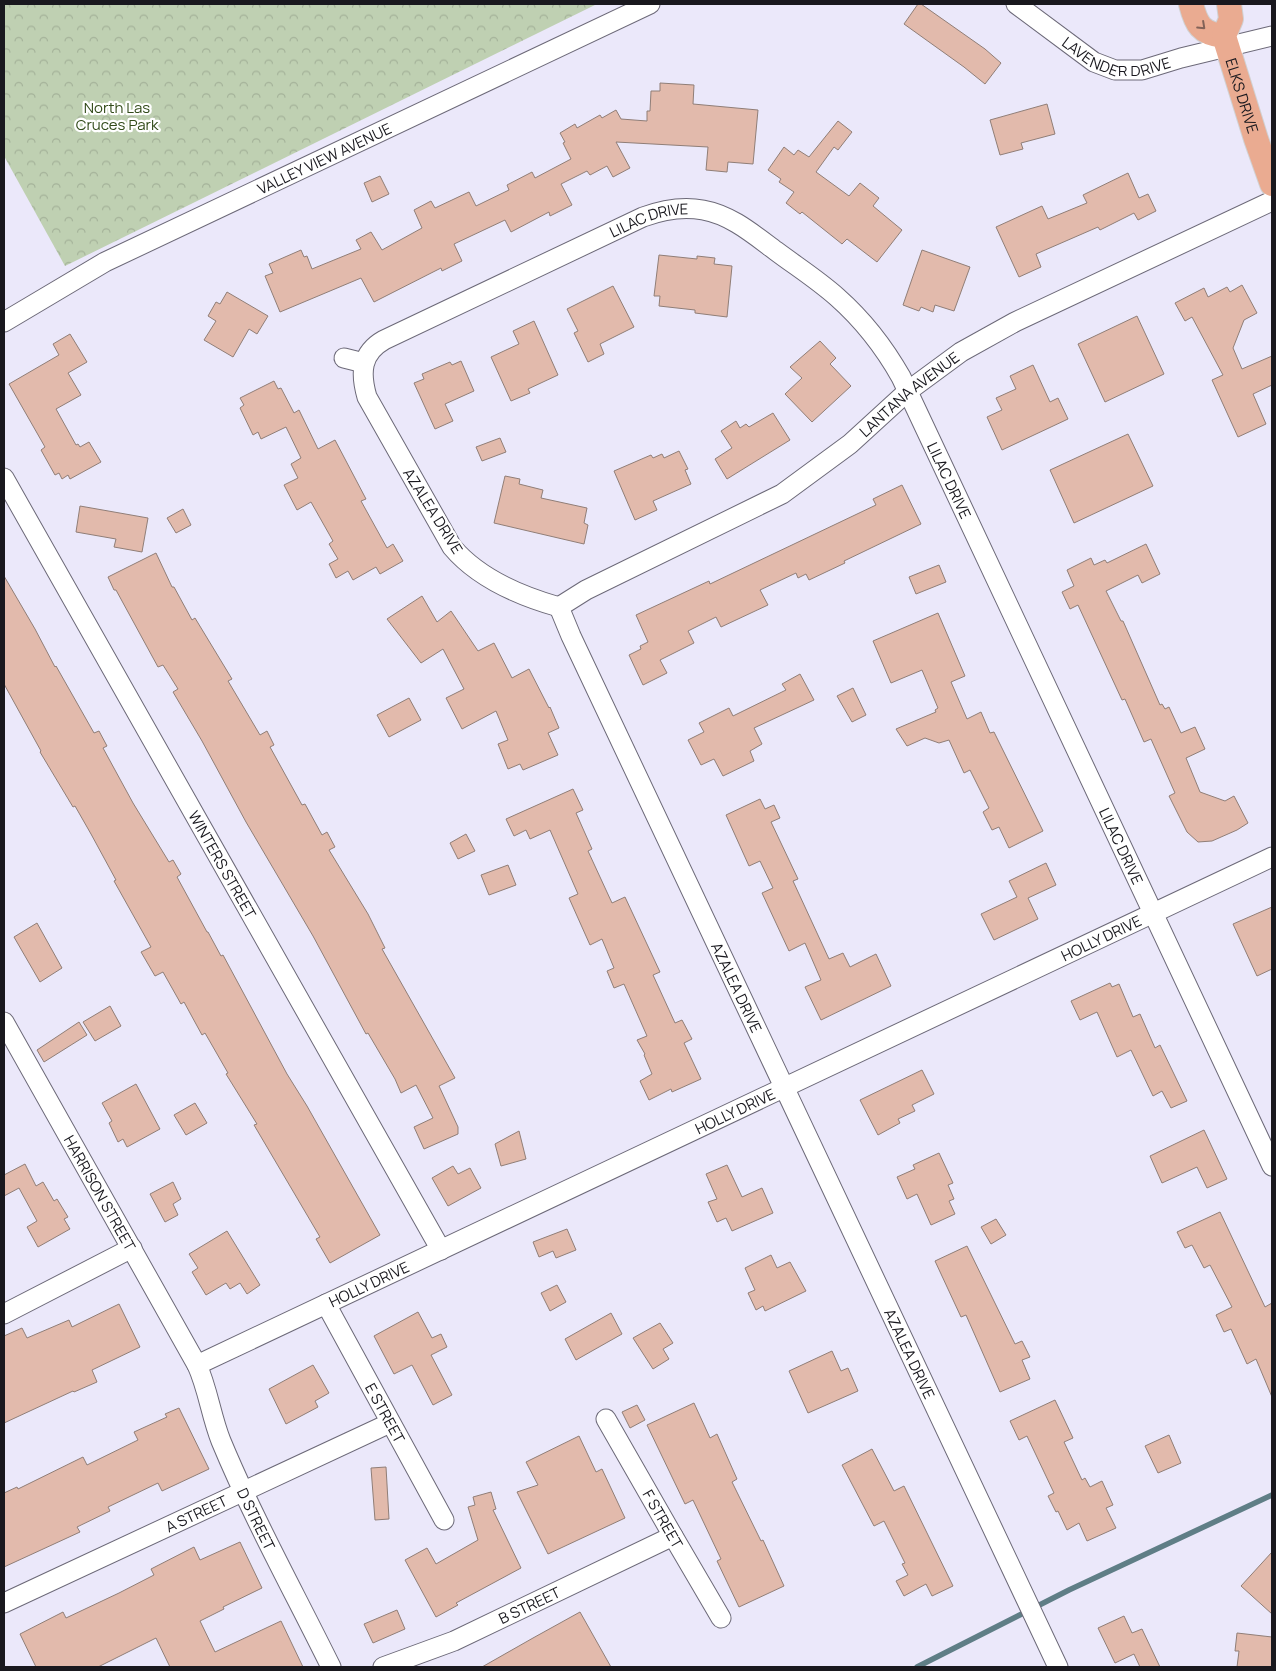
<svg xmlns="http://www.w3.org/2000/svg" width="1276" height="1671" font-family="Manrope,sans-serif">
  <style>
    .park { fill: url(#park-crowns) }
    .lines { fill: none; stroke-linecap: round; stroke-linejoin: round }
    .stream { stroke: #5f7e86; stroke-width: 5.5 }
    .building { fill: #e2baac; stroke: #907e77 }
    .minor-casing { stroke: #6c6978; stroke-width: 21 }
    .major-casing { stroke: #d1d1d2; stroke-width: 26 }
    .minor { stroke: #fff; stroke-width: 19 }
    .major { stroke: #eaab91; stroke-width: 24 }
    .oneway { stroke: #826258 }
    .labels { text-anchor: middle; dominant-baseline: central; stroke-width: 4.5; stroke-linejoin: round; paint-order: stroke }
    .street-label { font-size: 15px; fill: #19181e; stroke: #fff }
    .park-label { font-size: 15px; fill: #324b1a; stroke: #fff }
  </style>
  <defs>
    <pattern id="park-crowns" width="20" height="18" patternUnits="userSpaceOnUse" patternTransform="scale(1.25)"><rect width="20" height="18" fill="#bfd0b2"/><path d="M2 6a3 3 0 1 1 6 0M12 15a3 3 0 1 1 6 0" fill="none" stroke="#a4b299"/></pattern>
  </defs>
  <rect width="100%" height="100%" fill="#ebe8fa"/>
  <path class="park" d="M4 4H597L65 266 4 156Z"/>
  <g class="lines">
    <path class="stream" d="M917 1667 1069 1590 1272 1495"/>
  </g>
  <g class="building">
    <path d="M918 4H921L985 49 1001 63 985 84 964 67 904 24Z"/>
    <path d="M660 83 694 85 693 104 758 110 753 164 728 162 727 172 706 170 708 147 616 142 630 168 613 177 607 166 590 175 587 171 561 184 572 205 550 216 549 212 511 232 505 220 454 244 462 261 442 271 441 268 374 302 361 278 280 312 265 276 273 273 269 264 301 250 304 257 307 256 312 269 361 249 356 240 371 232 382 250 422 228 414 210 431 201 435 208 469 192 476 206 509 190 507 185 532 172 535 178 571 159 563 143 565 142 560 133 575 124 577 128 600 115 602 118 616 110 621 119 647 121V111H650L651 91H660Z"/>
    <path d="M1047 104 1055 134 1021 143 1023 149 1000 155 990 120Z"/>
    <path d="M838 121 852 132 838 150 834 147 816 172 849 196 860 183 879 198 873 206 902 230 877 262 847 239 842 244 802 212 800 214 786 203 794 192 779 182 781 179 768 170 784 147 794 155 798 150 809 157Z"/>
    <path d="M1128 173 1139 198 1148 194 1156 211 1138 220 1134 213 1100 230 1098 227 1036 254 1041 267 1019 277 996 227 1042 206 1048 219 1087 203 1083 195Z"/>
    <path d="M380 176 389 194 372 202 364 183Z"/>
    <path d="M922 250 970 267 954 311 935 305 933 312 921 307 919 311 903 305Z"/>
    <path d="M659 255 697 259V256L715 258 714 264 732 266 727 317 695 313V310L659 306 660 296H654Z"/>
    <path d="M1242 285 1257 313 1244 320 1233 348 1242 369 1272 356V385L1253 394 1266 424 1238 437 1212 380 1223 375 1192 317 1185 321 1175 303 1204 288 1208 297 1227 287 1230 292Z"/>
    <path d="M613 286 634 327 600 344 604 354 588 362 574 333 578 331 567 309Z"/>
    <path d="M227 292 268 316 257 334 249 329 233 357 204 340 216 321 208 316 216 302 220 304Z"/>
    <path d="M1137 316 1164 374 1105 402 1078 344Z"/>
    <path d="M534 321 558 375 528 389 530 393 511 401 491 357 519 344 513 331Z"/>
    <path d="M70 334 87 362 68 373 81 395 56 409 76 445 78 444 80 447 89 442 101 462 70 479 68 475 62 479 59 473 55 475 41 450 45 447 9 384 59 355 53 344Z"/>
    <path d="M820 341 836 358 830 364 851 386 812 422 785 394 802 378 790 367Z"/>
    <path d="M461 361 474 391 445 404 453 421 435 429 414 383 424 379 422 374 450 362 452 365Z"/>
    <path d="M1033 365 1050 402 1058 398 1068 419 1002 450 987 417 1002 410 996 398 1016 389 1010 376Z"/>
    <path d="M274 381 278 389 281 388 294 413 299 410 318 449 335 440 366 499 361 501 387 548 393 544 403 561 380 574 376 567 353 580 348 571 336 578 329 564 338 559 329 544 333 541 311 502 297 510 284 485 298 478 291 464 301 458 286 427 261 439 258 432 253 435 240 408 244 405 240 398Z"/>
    <path d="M773 413 790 440 727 479 715 459 732 448 721 431 736 421 740 428 746 424 749 427Z"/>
    <path d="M1128 434 1153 486 1074 523 1050 470Z"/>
    <path d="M500 438 506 452 482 461 476 447Z"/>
    <path d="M679 451 688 469 685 470 691 484 653 501 657 510 635 520 614 471 651 455 653 458 662 454 664 458Z"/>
    <path d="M505 476 520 479 519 484 543 490 541 498 587 508 584 523 588 525 584 544 494 523Z"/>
    <path d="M902 485 921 524 844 561 845 563 809 580 806 574 798 578 796 573 760 590 768 605 721 627 716 617 688 631 694 643 660 660 667 673 643 685 629 655 641 649 640 646 648 642 636 615 709 581 710 584 876 505 873 499Z"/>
    <path d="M80 506 148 518 142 552 114 547 116 539 76 532Z"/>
    <path d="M183 509 191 525 176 533 167 518Z"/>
    <path d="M1146 544 1160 574 1142 583 1138 575 1106 591 1121 621H1123L1160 705 1162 704 1165 709 1169 707 1181 733 1195 727 1205 749 1186 758 1200 792 1225 801 1234 796 1248 823 1237 830 1212 841 1198 842 1187 832 1169 796 1175 793 1151 739 1144 742 1125 699 1122 700 1078 605 1070 609 1062 592 1074 586 1067 570 1091 558 1094 565 1105 560 1107 563Z"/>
    <path d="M156 553 172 587H174L192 620 195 618 232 679 228 681 260 735 267 731 274 745 270 747 302 805 305 804 322 835 327 832 335 847 329 850 368 914 385 948 382 949 455 1078 439 1086 458 1127V1134L424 1149 414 1127 433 1118 416 1085 401 1093 395 1079 368 1033 366 1034 313 936 246 822 202 741 173 692 178 689 163 665 158 667 116 590H114L108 577Z"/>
    <path d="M939 565 946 582 916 594 909 577Z"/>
    <path d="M4 576 35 629 55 667 56 666 94 733 99 731 107 746 103 748 133 803 169 862 173 860 181 874 177 877 207 932H208L221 956 223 955 287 1074 307 1106 380 1235 330 1263 316 1239 320 1237 254 1125 257 1124 226 1074 228 1073 205 1033 202 1035 184 1002 181 1004 163 972 155 976 141 952 151 947 114 881 116 880 91 834 75 806 73 807 40 752 41 751 4 684Z"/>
    <path d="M422 596 437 622 451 611 478 651 494 643 512 678 529 669 549 708 550 707 559 728 548 733 558 755 523 770 520 764 508 769 498 744 508 740 496 711 462 729 446 698 464 689 443 649 421 663 387 619Z"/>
    <path d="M938 613 965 676 951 682 967 719 981 712 990 733 994 732 1043 831 1009 848 999 827 992 830 983 812 989 808 970 770 964 773 949 740 939 743 925 738 907 746 896 729 936 712 935 710 938 708 922 670 891 683 873 641Z"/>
    <path d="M800 674 814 700 754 728 762 744 750 751 754 761 723 776 714 759 701 765 688 740 704 732 699 723 729 708 733 716 786 690 782 684Z"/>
    <path d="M853 688 866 715 852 722 837 696Z"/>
    <path d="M409 698 421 720 389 737 377 715Z"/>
    <path d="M573 789 583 810 576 813 592 849 588 851 612 903 625 897 660 972 653 975 675 1023 682 1020 692 1039 684 1043 701 1079 672 1092 671 1089 649 1100 640 1081 652 1074 644 1055 645 1054 637 1040 647 1036 624 984 614 988 607 971 614 968 602 939 590 945 569 898 578 894 550 830 530 839 526 830 514 836 506 819Z"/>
    <path d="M760 799 765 809 774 805 780 818 771 822 798 879 793 881 829 959 843 953 850 967 876 954 891 986 821 1020 805 987 821 980 805 943 789 951 762 893 773 888 760 861 749 866 726 815Z"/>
    <path d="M466 834 475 851 458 859 450 843Z"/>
    <path d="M1046 863 1056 885 1028 898 1038 919 994 940 981 914 1017 897 1009 881Z"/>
    <path d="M508 865 516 885 489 895 481 875Z"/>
    <path d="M1272 907V969L1257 976 1233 924Z"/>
    <path d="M37 923 62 968 40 982 14 937Z"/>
    <path d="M1110 983 1112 987 1119 984 1133 1017 1140 1014 1155 1048 1160 1045 1187 1101 1171 1108 1162 1091 1153 1096 1131 1050 1117 1057 1097 1012 1080 1020 1071 1001Z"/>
    <path d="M110 1006 121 1026 95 1041 83 1022Z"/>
    <path d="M79 1022 87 1035 44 1062 37 1050Z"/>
    <path d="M922 1070 934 1094 912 1105 915 1111 898 1119 900 1123 878 1135 860 1100Z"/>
    <path d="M136 1084 160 1129 127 1147 123 1139 118 1142 109 1123 112 1121 102 1103Z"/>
    <path d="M195 1103 207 1123 186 1135 174 1115Z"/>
    <path d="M1204 1130 1227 1179 1207 1188 1197 1167 1162 1183 1150 1156Z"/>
    <path d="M519 1131 526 1159 501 1166 495 1144Z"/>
    <path d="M939 1153 953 1183 948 1185 954 1199 949 1201 955 1214 931 1225 917 1194 907 1199 897 1177 915 1169 913 1165Z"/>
    <path d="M25 1164 36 1186 43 1182 54 1201 57 1199 68 1217 64 1219 70 1229 38 1247 27 1227 37 1221 19 1188 4 1196V1175Z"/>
    <path d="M727 1165 742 1197 762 1188 773 1213 732 1231 726 1218 717 1222 708 1202 717 1199 706 1174Z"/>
    <path d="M453 1166 458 1174 470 1168 481 1188 448 1206 432 1178Z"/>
    <path d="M173 1182 181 1199 173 1204 178 1215 165 1222 150 1194Z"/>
    <path d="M1220 1212 1265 1307 1272 1303V1397L1256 1359 1247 1364 1231 1329 1224 1332 1216 1315 1232 1307 1210 1265 1204 1268 1192 1245 1185 1248 1177 1232Z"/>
    <path d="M996 1219 1006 1235 991 1244 981 1227Z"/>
    <path d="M567 1229 576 1250 556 1258 553 1251 539 1257 533 1242Z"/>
    <path d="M227 1231 260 1285 247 1294 240 1283 230 1289 226 1283 206 1295 192 1272 198 1268 189 1254Z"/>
    <path d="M967 1246 1015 1344 1022 1341 1030 1357 1022 1360 1030 1379 1000 1392 966 1315 961 1317 935 1261Z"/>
    <path d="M771 1255 777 1268 790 1262 806 1291 765 1311 763 1306 756 1310 748 1293 755 1290 745 1268Z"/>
    <path d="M557 1285 566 1302 550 1311 541 1293Z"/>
    <path d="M119 1304 140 1347 92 1370 97 1382 74 1392 73 1391 4 1423V1336L22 1328 27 1338 69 1320 72 1327Z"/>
    <path d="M418 1312 432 1338 441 1334 447 1347 431 1355 452 1395 433 1405 412 1365 394 1374 374 1336Z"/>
    <path d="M611 1313 622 1334 576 1360 565 1339Z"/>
    <path d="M660 1323 673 1343 663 1349 669 1359 653 1369 633 1338Z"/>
    <path d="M832 1351 841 1371 848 1368 858 1391 808 1413 789 1371Z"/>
    <path d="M313 1365 329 1393 315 1401 318 1407 286 1424 269 1389Z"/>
    <path d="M1055 1400 1073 1438 1064 1442 1082 1480 1085 1478 1090 1487 1102 1481 1113 1505 1106 1508 1116 1528 1087 1541 1079 1523 1067 1530 1058 1511 1056 1512 1048 1496 1054 1493 1027 1436 1019 1440 1010 1421Z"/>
    <path d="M694 1403 710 1438 717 1434 737 1479 732 1482 761 1541 763 1540 784 1586 739 1607 717 1561 721 1559 693 1500 685 1504 647 1425Z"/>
    <path d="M637 1405 645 1420 630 1428 622 1412Z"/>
    <path d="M179 1408 209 1469 162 1491 158 1483 108 1507 110 1511 77 1527 80 1532 4 1567V1493L17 1487 18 1489 83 1457 87 1465 138 1440 134 1432 167 1417 165 1414Z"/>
    <path d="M1169 1435 1181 1463 1158 1473 1145 1446Z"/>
    <path d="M579 1436 596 1472 602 1469 625 1518 548 1554 517 1492 538 1485 526 1462Z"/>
    <path d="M872 1449 894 1491 904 1486 953 1586 932 1596 926 1584 904 1596 896 1581 908 1575 902 1564 905 1563 884 1521 874 1526 842 1465Z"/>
    <path d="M386 1467 389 1519 375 1520 371 1468Z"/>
    <path d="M491 1492 496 1509 493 1510 521 1568 456 1603 458 1605 436 1617 405 1560 427 1548 436 1564 478 1540 468 1507 475 1505 473 1497Z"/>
    <path d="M240 1542 262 1588 223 1607 224 1609 200 1621 215 1652 281 1621 303 1667H170L156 1638 98 1667H36L20 1634 63 1612 66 1618 119 1593 154 1575 151 1569 194 1547 200 1560Z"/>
    <path d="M1272 1552V1614L1241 1586Z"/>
    <path d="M397 1610 405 1629 373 1643 364 1624Z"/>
    <path d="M580 1612 611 1667H482L533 1638Z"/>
    <path d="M1124 1616 1132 1633 1142 1629 1160 1667H1140L1134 1654 1115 1663 1098 1628Z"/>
    <path d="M1237 1633 1272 1637V1667H1237L1239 1651H1235Z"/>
  </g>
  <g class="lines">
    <defs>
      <g id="minor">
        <path id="s1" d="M1016 4 1094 62 1115 70H1142L1181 58 1272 36"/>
        <path id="s2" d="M4 322 105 262 650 4"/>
        <path d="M344 358 364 363"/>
        <path id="s3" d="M4 478 441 1250"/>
        <path id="s4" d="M559 607C520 596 479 579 452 547L367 397C360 373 361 353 384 340L643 217C662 210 682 206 703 210 731 215 753 234 776 251 796 266 818 280 837 297 863 320 884 347 901 377L1272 1166"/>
        <path id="s5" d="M559 607 571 636 1058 1667"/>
        <path id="s6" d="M559 607 586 590 782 494 850 444 908 391 961 352 1015 322 1272 201"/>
        <path id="s7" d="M4 1022 197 1365C208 1389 211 1416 221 1441 253 1518 294 1592 331 1667"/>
        <path id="s8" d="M326 1304 444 1520"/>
        <path d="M4 1314 132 1248"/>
        <path id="s9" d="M197 1365 1272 857"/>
        <path id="s10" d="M606 1419 673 1536 721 1618"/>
        <path id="s11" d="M4 1603 390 1423"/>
        <path id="s12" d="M383 1667 454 1641 673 1536"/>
      </g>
      <g id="major">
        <path d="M1191 4C1196 24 1201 34 1224 36"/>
        <path id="s13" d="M1229 4 1231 19 1224 36 1256 139 1272 184"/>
      </g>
    </defs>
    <use href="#minor" class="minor-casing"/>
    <use href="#major" class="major-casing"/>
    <use href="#minor" class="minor"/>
    <use href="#major" class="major"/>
  </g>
  <defs><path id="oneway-chevron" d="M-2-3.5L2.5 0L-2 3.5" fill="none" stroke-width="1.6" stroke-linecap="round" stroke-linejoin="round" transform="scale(1.25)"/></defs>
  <use class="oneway" href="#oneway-chevron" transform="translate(1202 26) rotate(43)"/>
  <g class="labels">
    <g class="street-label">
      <text stroke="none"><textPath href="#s1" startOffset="118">LAVENDER DRIVE</textPath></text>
      <text stroke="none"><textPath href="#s13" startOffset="96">ELKS DRIVE</textPath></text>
      <text stroke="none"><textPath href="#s2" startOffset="360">VALLEY VIEW AVENUE</textPath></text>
      <text stroke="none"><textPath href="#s4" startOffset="654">LILAC DRIVE</textPath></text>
      <text stroke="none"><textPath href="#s6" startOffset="412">LANTANA AVENUE</textPath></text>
      <text stroke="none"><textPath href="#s4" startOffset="1088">LILAC DRIVE</textPath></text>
      <text transform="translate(433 511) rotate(58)">AZALEA DRIVE</text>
      <text stroke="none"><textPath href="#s4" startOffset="1492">LILAC DRIVE</textPath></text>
      <text stroke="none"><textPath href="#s3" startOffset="444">WINTERS STREET</textPath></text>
      <text stroke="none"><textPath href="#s9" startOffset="1000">HOLLY DRIVE</textPath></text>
      <text stroke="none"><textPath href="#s5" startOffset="420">AZALEA DRIVE</textPath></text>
      <text stroke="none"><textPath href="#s9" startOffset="595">HOLLY DRIVE</textPath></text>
      <text stroke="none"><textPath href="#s7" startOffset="196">HARRISON STREET</textPath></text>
      <text stroke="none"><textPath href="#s9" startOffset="190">HOLLY DRIVE</textPath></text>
      <text stroke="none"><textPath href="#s5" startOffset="825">AZALEA DRIVE</textPath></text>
      <text stroke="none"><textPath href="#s8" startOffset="124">E STREET</textPath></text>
      <text stroke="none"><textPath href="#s11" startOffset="212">A STREET</textPath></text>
      <text stroke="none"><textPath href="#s7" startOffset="559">D STREET</textPath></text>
      <text stroke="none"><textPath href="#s10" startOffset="115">F STREET</textPath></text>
      <text stroke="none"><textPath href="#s12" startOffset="159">B STREET</textPath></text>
    </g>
    <g class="park-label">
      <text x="117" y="107">North Las<tspan x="117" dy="17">Cruces Park</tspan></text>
    </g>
  </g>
  <rect width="1276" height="1671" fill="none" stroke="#19181e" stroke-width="10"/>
</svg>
